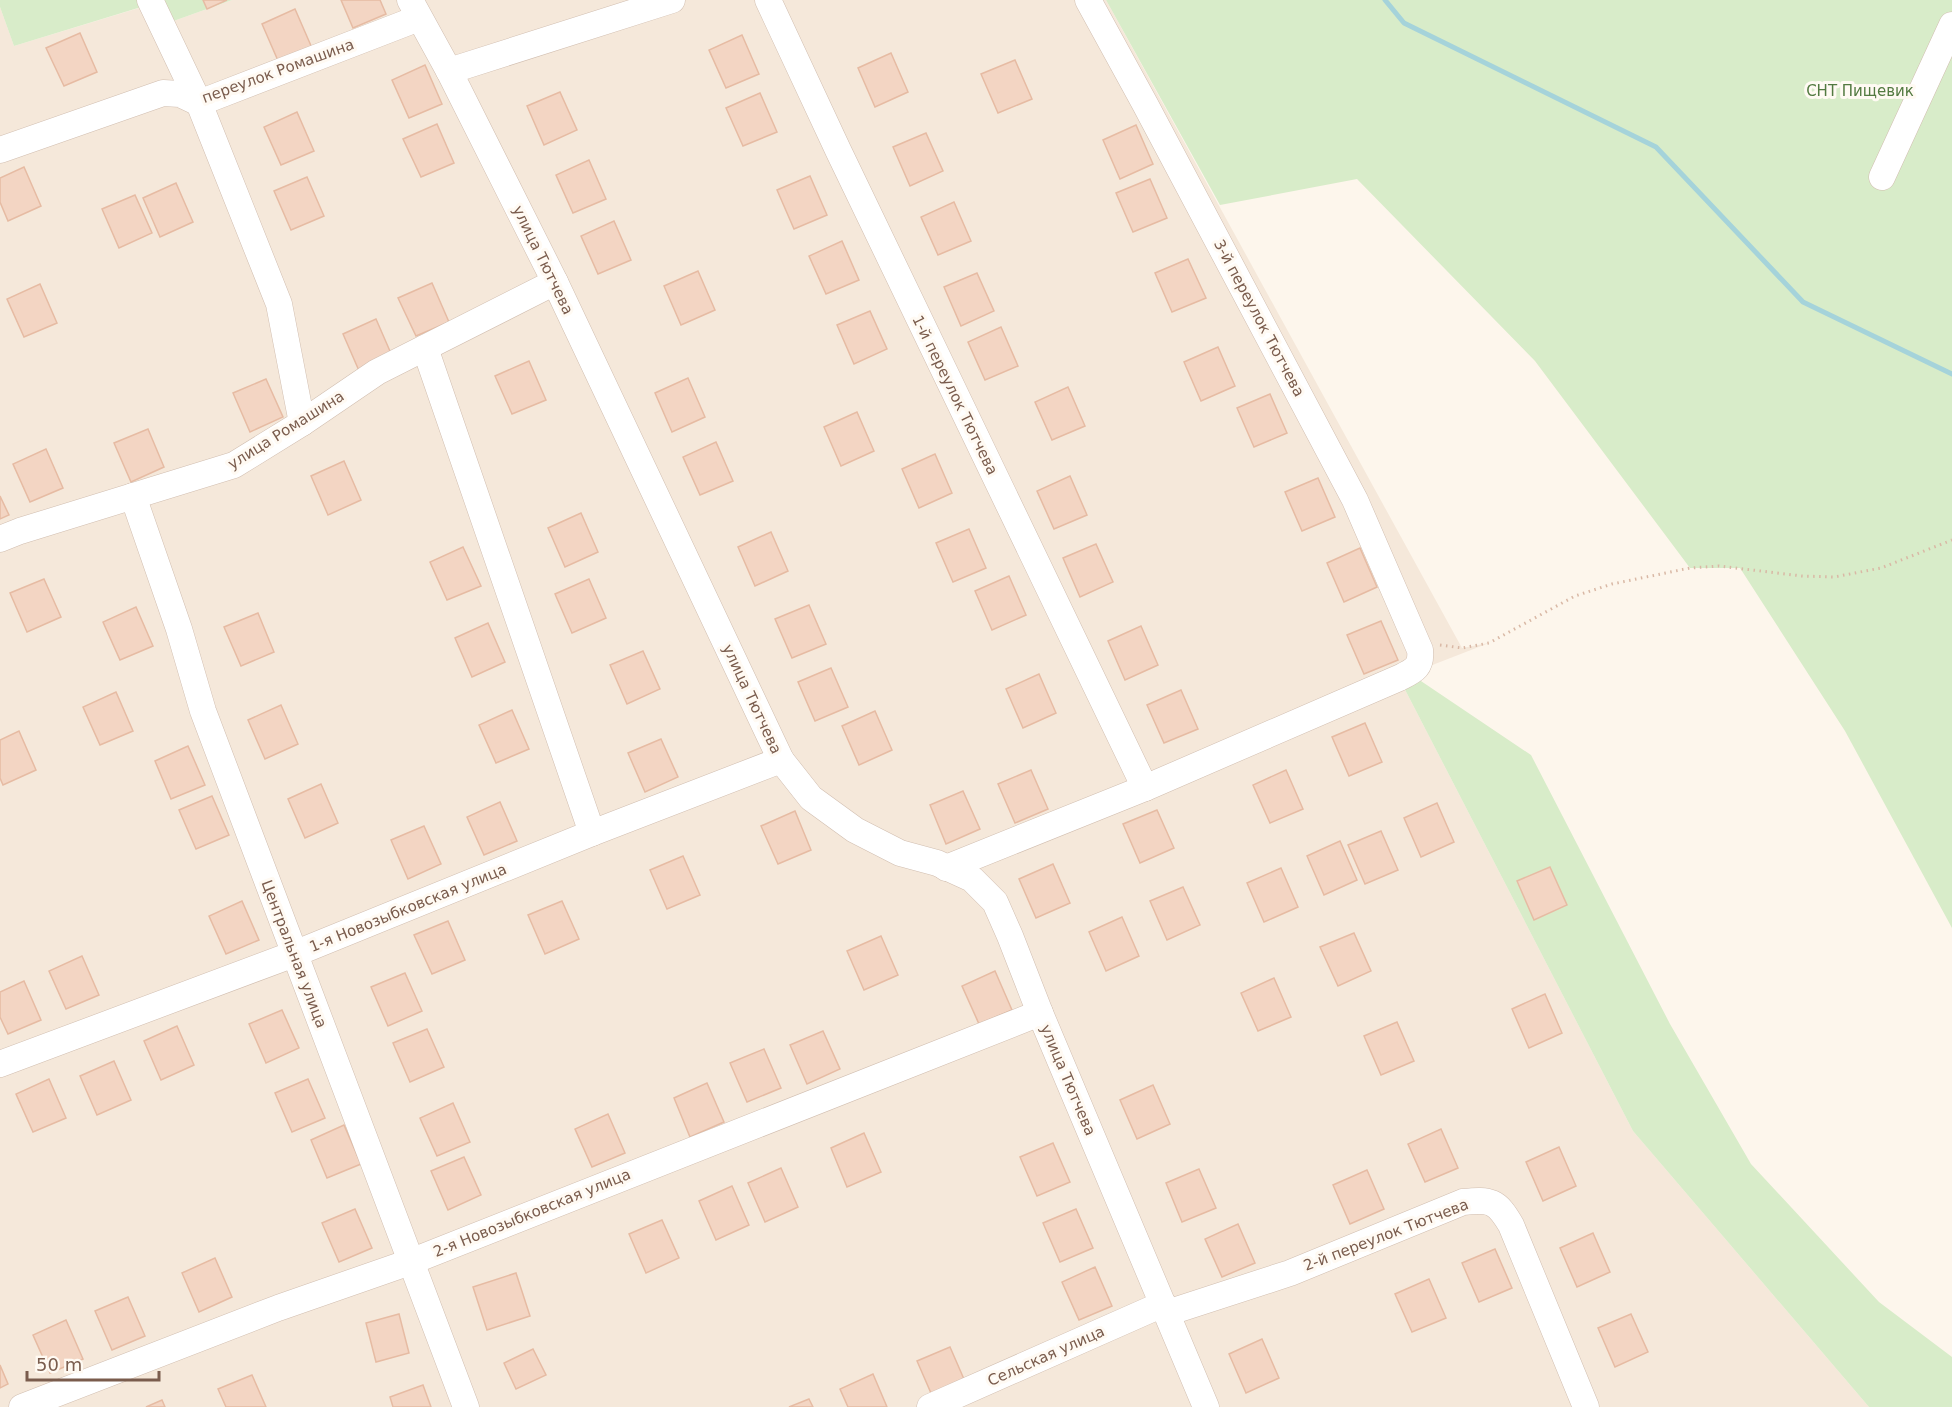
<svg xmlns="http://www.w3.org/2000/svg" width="1952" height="1407" font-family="'DejaVu Sans',sans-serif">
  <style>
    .residential { fill: #f5e8da }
    .green { fill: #d8ecc9 }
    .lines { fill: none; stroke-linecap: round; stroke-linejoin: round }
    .stream { stroke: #a5d3da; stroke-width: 5 }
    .building { fill: #f3d5c3; stroke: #e6bba3; stroke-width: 1.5 }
    .minor-casing { stroke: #d1beb0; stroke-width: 27 }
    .path { stroke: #d9b8a5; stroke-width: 3; stroke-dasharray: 1.5 4.5; stroke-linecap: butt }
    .minor { stroke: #fff; stroke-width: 26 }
    .labels { text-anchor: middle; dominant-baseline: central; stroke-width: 6; stroke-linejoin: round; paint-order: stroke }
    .street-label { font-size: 15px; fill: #7a5c4d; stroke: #fffaf3 }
    .park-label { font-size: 15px; fill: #537a41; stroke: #fffaf3 }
  </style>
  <rect width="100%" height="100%" fill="#fdf6ec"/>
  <path class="residential" d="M232 0H1106L1462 648 1489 643 1399 678 1633 1131 1869 1407H0V7L14 46 152 4 168 23Z"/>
  <g class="green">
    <path d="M0 0H232L168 23 151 4 14 46 0 7Z"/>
    <path d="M1106 0H1952V928L1845 731 1740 568H1690L1535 361 1357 179 1220 205Z"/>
    <path d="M1409 673 1531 755 1670 1024 1751 1164 1879 1302 1952 1357V1407H1869L1633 1131 1399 678Z"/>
  </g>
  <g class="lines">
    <path class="stream" d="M1385 0 1404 23 1656 147 1803 302 1952 374"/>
  </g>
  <g class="building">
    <path d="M203 0H227L207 9Z"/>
    <path d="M341 0H380L386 14 353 28Z"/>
    <path d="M295 9 312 48 279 63 262 24Z"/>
    <path d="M80 33 97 72 64 86 46 48Z"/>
    <path d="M742 35 759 74 726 88 709 50Z"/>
    <path d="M891 53 908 92 875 107 858 68Z"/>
    <path d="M1015 60 1032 99 998 113 981 74Z"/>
    <path d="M425 65 442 104 409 118 392 80Z"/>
    <path d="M560 92 577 130 544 145 527 106Z"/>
    <path d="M760 93 777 132 743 146 726 108Z"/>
    <path d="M297 112 314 151 281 165 264 127Z"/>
    <path d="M437 124 454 163 421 177 403 139Z"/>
    <path d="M1136 125 1153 164 1120 179 1103 140Z"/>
    <path d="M926 133 943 171 910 186 893 147Z"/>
    <path d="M589 160 606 199 573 213 556 175Z"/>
    <path d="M24 167 41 206 8 221 0 202V178Z"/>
    <path d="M810 176 827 215 794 229 777 190Z"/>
    <path d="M307 177 324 216 291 230 274 191Z"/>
    <path d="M1150 179 1167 218 1133 232 1116 193Z"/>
    <path d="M176 183 193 222 160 237 143 198Z"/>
    <path d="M135 195 152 233 119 248 102 209Z"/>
    <path d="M954 202 971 241 938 255 921 217Z"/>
    <path d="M614 221 631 260 598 274 581 236Z"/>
    <path d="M842 241 859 280 826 294 809 256Z"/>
    <path d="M1188 259 1206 298 1172 312 1155 273Z"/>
    <path d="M698 271 715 310 681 325 664 286Z"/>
    <path d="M977 273 994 311 961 326 944 287Z"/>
    <path d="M432 283 449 322 416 336 398 298Z"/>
    <path d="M40 284 57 323 24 337 7 299Z"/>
    <path d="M870 311 887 349 854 364 837 325Z"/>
    <path d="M376 319 393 358 360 373 343 334Z"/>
    <path d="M1001 327 1018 366 985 380 968 342Z"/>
    <path d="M1218 347 1235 386 1201 401 1184 362Z"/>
    <path d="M529 361 546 400 512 414 495 376Z"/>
    <path d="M688 378 705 417 672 432 655 393Z"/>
    <path d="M266 379 283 417 250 432 233 393Z"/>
    <path d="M1068 387 1085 426 1052 440 1035 402Z"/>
    <path d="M1270 394 1287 433 1254 447 1237 408Z"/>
    <path d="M857 412 874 451 841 466 824 427Z"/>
    <path d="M148 429 164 467 131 482 114 443Z"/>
    <path d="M716 442 733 481 700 495 683 457Z"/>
    <path d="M46 449 63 488 30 502 13 464Z"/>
    <path d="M935 454 952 493 919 508 902 469Z"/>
    <path d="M344 461 361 500 328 515 311 476Z"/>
    <path d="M1070 476 1087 515 1054 529 1037 491Z"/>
    <path d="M1318 478 1335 517 1302 531 1285 492Z"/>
    <path d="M0 496 9 515 0 519Z"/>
    <path d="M581 513 598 552 565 567 548 528Z"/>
    <path d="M969 529 986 568 953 582 936 543Z"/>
    <path d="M771 532 788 571 755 586 738 547Z"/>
    <path d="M1096 544 1113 582 1080 597 1063 558Z"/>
    <path d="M463 547 481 586 447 600 430 562Z"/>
    <path d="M1360 548 1377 587 1344 602 1327 563Z"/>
    <path d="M1009 576 1026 615 992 630 975 591Z"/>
    <path d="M44 579 61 617 27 632 10 593Z"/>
    <path d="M589 579 606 618 572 633 555 594Z"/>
    <path d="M809 605 826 644 792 658 775 619Z"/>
    <path d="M136 607 153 646 120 660 103 622Z"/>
    <path d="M258 613 274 652 241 666 224 627Z"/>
    <path d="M1381 621 1398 660 1364 674 1347 635Z"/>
    <path d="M488 623 505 662 472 677 455 638Z"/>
    <path d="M1141 626 1158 665 1125 680 1108 641Z"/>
    <path d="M643 651 660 689 627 704 610 665Z"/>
    <path d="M831 668 848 707 815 721 798 682Z"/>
    <path d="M1039 674 1056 713 1023 728 1006 689Z"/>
    <path d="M1181 690 1198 729 1164 743 1147 705Z"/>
    <path d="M116 692 133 731 100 745 83 707Z"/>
    <path d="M281 705 298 744 265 759 248 720Z"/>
    <path d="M512 710 529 749 496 763 479 725Z"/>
    <path d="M875 711 892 750 859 765 842 726Z"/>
    <path d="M1365 723 1382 762 1349 776 1332 737Z"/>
    <path d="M19 731 36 770 3 785 0 778V740Z"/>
    <path d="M661 739 678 777 645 792 628 753Z"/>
    <path d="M188 746 205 785 171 799 155 761Z"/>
    <path d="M1031 770 1048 809 1015 823 998 784Z"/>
    <path d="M1286 770 1303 809 1270 823 1253 785Z"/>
    <path d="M321 784 338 823 305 838 288 799Z"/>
    <path d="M963 791 980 829 946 844 930 805Z"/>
    <path d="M212 796 229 835 196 849 179 810Z"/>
    <path d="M500 802 517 841 484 855 467 817Z"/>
    <path d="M1437 803 1454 842 1421 857 1404 818Z"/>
    <path d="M1157 810 1174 848 1140 863 1123 824Z"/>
    <path d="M795 811 811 850 778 864 761 826Z"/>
    <path d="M424 826 441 864 408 879 391 840Z"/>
    <path d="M1381 831 1398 870 1365 884 1348 845Z"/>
    <path d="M1340 841 1357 880 1324 895 1307 856Z"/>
    <path d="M683 856 700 895 667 909 650 870Z"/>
    <path d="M1053 864 1070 903 1036 918 1019 879Z"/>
    <path d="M1550 867 1567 905 1534 920 1517 881Z"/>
    <path d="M1281 868 1298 907 1264 922 1247 883Z"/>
    <path d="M1183 887 1200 925 1167 940 1150 901Z"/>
    <path d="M242 901 259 940 226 954 209 916Z"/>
    <path d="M562 901 579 939 545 954 528 915Z"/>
    <path d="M1122 917 1139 956 1106 971 1089 932Z"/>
    <path d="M448 921 465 960 432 974 414 935Z"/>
    <path d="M1354 933 1371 971 1338 986 1320 947Z"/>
    <path d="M881 936 898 975 864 990 847 951Z"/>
    <path d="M82 956 99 995 66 1009 49 971Z"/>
    <path d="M995 971 1012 1010 979 1024 962 986Z"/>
    <path d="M405 973 422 1011 388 1026 371 987Z"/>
    <path d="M1274 978 1291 1017 1258 1031 1241 993Z"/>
    <path d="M24 981 41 1020 8 1034 0 1017V992Z"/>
    <path d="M1545 994 1562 1033 1529 1048 1512 1009Z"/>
    <path d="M282 1010 299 1048 266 1063 249 1024Z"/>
    <path d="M1397 1022 1414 1061 1381 1075 1364 1036Z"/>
    <path d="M177 1026 194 1065 161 1080 144 1041Z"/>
    <path d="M427 1029 444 1067 410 1082 393 1043Z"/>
    <path d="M823 1031 840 1069 807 1084 790 1045Z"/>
    <path d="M764 1049 781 1088 747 1102 730 1063Z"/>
    <path d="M114 1061 131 1100 97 1115 80 1076Z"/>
    <path d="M49 1079 66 1118 33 1132 16 1094Z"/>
    <path d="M308 1079 325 1118 292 1132 275 1093Z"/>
    <path d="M707 1083 724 1122 690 1137 674 1098Z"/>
    <path d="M1153 1085 1170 1124 1137 1139 1120 1100Z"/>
    <path d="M453 1103 470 1142 437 1156 420 1118Z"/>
    <path d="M608 1114 625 1153 592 1167 575 1129Z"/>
    <path d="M344 1125 361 1164 327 1178 311 1140Z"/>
    <path d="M1441 1129 1458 1168 1425 1182 1408 1144Z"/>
    <path d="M864 1133 881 1172 847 1187 831 1148Z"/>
    <path d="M1053 1143 1070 1182 1037 1196 1020 1157Z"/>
    <path d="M1559 1147 1576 1186 1543 1201 1526 1162Z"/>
    <path d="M464 1157 481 1195 448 1210 431 1171Z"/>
    <path d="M781 1168 798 1207 765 1222 748 1183Z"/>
    <path d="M1199 1169 1216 1208 1182 1222 1166 1183Z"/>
    <path d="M1367 1170 1384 1209 1350 1224 1333 1185Z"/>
    <path d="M732 1186 749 1225 716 1240 699 1201Z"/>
    <path d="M355 1209 372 1248 339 1262 322 1223Z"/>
    <path d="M1076 1209 1093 1248 1060 1262 1043 1223Z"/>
    <path d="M662 1220 679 1258 646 1273 629 1234Z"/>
    <path d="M1238 1224 1255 1263 1222 1277 1205 1239Z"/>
    <path d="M1593 1233 1610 1272 1577 1287 1560 1248Z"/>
    <path d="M1495 1249 1512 1288 1479 1302 1462 1263Z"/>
    <path d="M215 1258 232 1297 199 1312 182 1273Z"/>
    <path d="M1095 1267 1112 1306 1079 1320 1062 1282Z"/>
    <path d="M516 1273 530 1316 487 1330 473 1287Z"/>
    <path d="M1429 1279 1446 1318 1412 1332 1395 1294Z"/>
    <path d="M128 1297 145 1336 112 1350 95 1311Z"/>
    <path d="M399 1314 409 1353 376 1362 366 1323Z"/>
    <path d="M1631 1314 1648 1352 1615 1367 1598 1328Z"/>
    <path d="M66 1320 83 1359 50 1373 33 1335Z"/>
    <path d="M1262 1339 1279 1378 1246 1393 1229 1354Z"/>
    <path d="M950 1347 967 1386 934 1400 917 1361Z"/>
    <path d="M533 1349 546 1375 516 1389 504 1363Z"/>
    <path d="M0 1365 8 1384 0 1388Z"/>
    <path d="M873 1374 887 1407H848L840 1389Z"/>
    <path d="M252 1375 266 1407H226L218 1389Z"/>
    <path d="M423 1385 431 1407H393L390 1397Z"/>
    <path d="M809 1399 813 1407H789Z"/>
    <path d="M162 1400 165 1407H146Z"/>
  </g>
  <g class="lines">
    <defs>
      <g id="minor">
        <path d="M150 0 199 103 279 304 302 423"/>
        <path d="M410 0 449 71 555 282 781 760 811 798 855 830 900 853 937 863 972 879 995 902 1010 936 1040 1013 1206 1407"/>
        <path d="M768 0 838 150 1145 788"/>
        <path d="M449 71 672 0"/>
        <path d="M0 150 163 93 180 94 199 103 419 18"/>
        <path d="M1882 177 1952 25"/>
        <path d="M425 348 592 833"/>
        <path d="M133 496 179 629 203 711 466 1407"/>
        <path d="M0 539 20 531 234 465 302 423 377 372 555 282"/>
        <path d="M946 868 1145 788 1399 678C1413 671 1422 668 1420 650L1355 500 1145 104 1088 0"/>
        <path d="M0 1064 294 954 592 833 781 760"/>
        <path d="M1167 1313 1290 1273 1463 1202C1491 1199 1497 1201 1511 1225L1586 1407"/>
        <path d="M22 1407 278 1308 410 1262 1040 1013"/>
        <path d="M930 1407 1163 1304"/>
      </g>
    </defs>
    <use href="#minor" class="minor-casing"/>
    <path class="path" d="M1440 645 1462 648 1489 643 1575 596 1612 584 1690 568 1719 566 1802 576 1834 577 1881 568 1952 540"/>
    <use href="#minor" class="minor"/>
  </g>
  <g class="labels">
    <g class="street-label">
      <text transform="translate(278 71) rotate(-20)">переулок Ромашина</text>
      <text transform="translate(543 260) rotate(64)">улица Тютчева</text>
      <text transform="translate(1259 318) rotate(62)">3-й переулок Тютчева</text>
      <text transform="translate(955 395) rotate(64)">1-й переулок Тютчева</text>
      <text transform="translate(286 430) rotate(-32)">улица Ромашина</text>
      <text transform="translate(752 699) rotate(65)">улица Тютчева</text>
      <text transform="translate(408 908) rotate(-22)">1-я Новозыбковская улица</text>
      <text transform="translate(294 954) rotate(69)">Центральная улица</text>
      <text transform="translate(1068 1080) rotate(67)">улица Тютчева</text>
      <text transform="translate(532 1213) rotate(-22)">2-я Новозыбковская улица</text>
      <text transform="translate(1386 1235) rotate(-21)">2-й переулок Тютчева</text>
      <text transform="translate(1046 1356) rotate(-24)">Сельская улица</text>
    </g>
    <g class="park-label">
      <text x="1860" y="91">СНТ Пищевик</text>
    </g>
  </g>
  <path d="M27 1371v9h132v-9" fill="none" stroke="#7a5c4d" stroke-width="3"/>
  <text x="36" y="1371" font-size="18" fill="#7a5c4d" stroke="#fffaf3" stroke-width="4.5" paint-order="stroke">50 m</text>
</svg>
